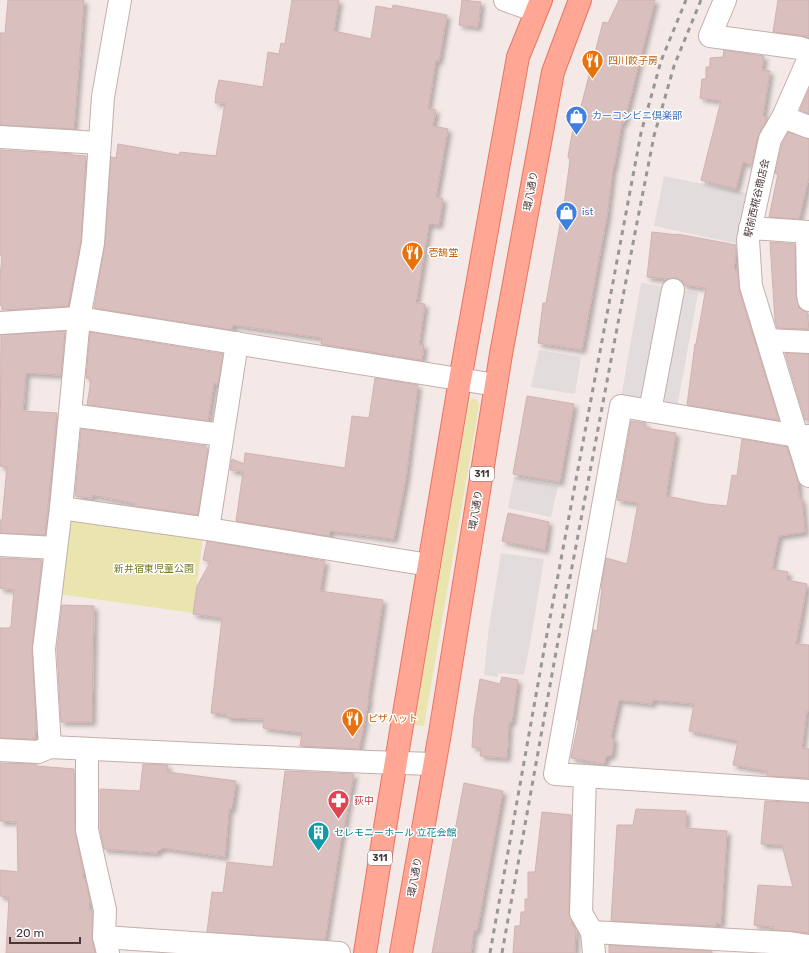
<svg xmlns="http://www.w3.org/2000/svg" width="809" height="953" font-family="Rubik,'Noto Sans JP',sans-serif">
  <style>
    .green { fill: #eae4ae }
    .parking { fill: #e2dcdc }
    .building { fill: #d9c0bf; stroke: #d2b1af; filter: url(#shadow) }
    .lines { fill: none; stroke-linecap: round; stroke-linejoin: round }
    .minor-casing { stroke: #c3afac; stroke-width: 24 }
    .major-casing { stroke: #e97460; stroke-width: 24 }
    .minor { stroke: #fff; stroke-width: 22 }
    .major { stroke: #ffa695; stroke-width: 22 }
    .rail { stroke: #979797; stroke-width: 3; stroke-dasharray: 5 5; stroke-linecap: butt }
    .labels { text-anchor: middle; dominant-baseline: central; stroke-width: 3; stroke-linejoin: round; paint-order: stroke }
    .shield { fill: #fff; stroke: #7f7372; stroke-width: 1 }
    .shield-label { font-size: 9px; font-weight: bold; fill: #483736 }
    .food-label { font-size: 10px; fill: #c56008; stroke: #fff; text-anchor: start }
    .shop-label { font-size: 10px; fill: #366cbe; stroke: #fff; text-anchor: start }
    .street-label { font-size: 10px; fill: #483736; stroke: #fff }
    .park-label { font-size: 10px; fill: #727825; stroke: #fff }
    .health-label { font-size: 10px; fill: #be3a42; stroke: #fff; text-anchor: start }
    .culture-label { font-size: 10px; fill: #0d838f; stroke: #fff; text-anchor: start }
  </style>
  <defs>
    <filter id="shadow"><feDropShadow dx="3.5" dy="3.5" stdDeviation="2" flood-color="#0004"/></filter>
  </defs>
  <rect width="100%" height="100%" fill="#f4e9e7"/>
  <g class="green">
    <path d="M472 398C477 399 479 402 479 406L424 726 414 725 469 402Z"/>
    <path d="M68 519 203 538 193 613 59 594Z"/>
  </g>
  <g class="parking">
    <path d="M664 176 751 194 740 244 654 226Z"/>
    <path d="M641 283 698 293 677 408 621 398Z"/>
    <path d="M539 350 581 357 575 394 531 387Z"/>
    <path d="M514 477 558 486 551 517 508 508Z"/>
    <path d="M501 553 544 559 532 633 524 675 498 673V677L484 675 489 626Z"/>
  </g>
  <g class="building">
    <path d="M8 0H84L74 129 0 125V33H5Z"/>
    <path d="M292 0H339L334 31 371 39 376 6 392 9 393 5 447 15 439 61 436 60 428 109 436 110 433 126 448 129 436 197 443 199 439 225 429 224 416 303 425 304 419 344 424 345 422 360 321 344 322 338 233 325 232 330 94 308 105 244 111 157 116 158 118 144 179 155 180 152 216 156 225 103H215L216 93 219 80 263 87 268 52 279 54 281 43 285 44Z"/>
    <path d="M462 0 481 2 478 27 459 25Z"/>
    <path d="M619 0H655L624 123 622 122 614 167 613 168 607 216 582 350 538 343 543 303H546L561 219 562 220 570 160 568 156 575 118H578L603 22 608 23Z"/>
    <path d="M778 0H809V36L773 32Z"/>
    <path d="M724 50 764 56 762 70 770 71 763 116 768 118 758 136 752 165 743 162 736 189 701 180 721 101 700 98 702 79H706V67H710V58L723 57Z"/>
    <path d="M809 89V114L800 110Z"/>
    <path d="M788 132 809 139V177L799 219 769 217 778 174 775 173 782 144Z"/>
    <path d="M0 150 72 154V155L86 156 81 241 68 306 2 310V306L0 305V278L2 255H0Z"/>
    <path d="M652 232 677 235V234L736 245V254L734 268 738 274 739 290 779 420 687 405 695 344H696L706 288 684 285 681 280 676 278 668 279 647 277Z"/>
    <path d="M770 242 795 244 796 296 799 308 807 312 809 329 777 328 775 320Z"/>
    <path d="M65 331 61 375 26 373 23 411 57 413 45 535 0 533V520H2L7 467 0 466 1 335Z"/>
    <path d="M90 332 223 354 218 384 214 383 208 421 87 405 91 380 86 378Z"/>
    <path d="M785 353 809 354V420H805Z"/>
    <path d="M375 378 418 385 406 478 394 539 330 531 329 536 236 521 243 472 230 470 232 459 244 464 245 453 345 468 352 416 369 418Z"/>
    <path d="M527 396 574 404 560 482 513 474Z"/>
    <path d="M631 421 646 423 645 428 676 433 666 496 706 504 727 506 732 475 737 476 742 439 787 447 798 481 799 499H802L805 532 779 536 772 569 788 572 787 580 807 584 796 644 809 645V711H807L802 748 809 749V778L767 776V771L733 765 738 741 689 731 694 704 653 700 652 704 619 700 611 737 614 739 612 755 606 757 604 764 571 758 579 720H577L593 630 597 631 602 588H601L606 558 627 564 638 503 617 500Z"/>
    <path d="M81 429 206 446V448L208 449 198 515 136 506V504L92 495V498L75 496Z"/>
    <path d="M508 513 549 522 545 550 502 541Z"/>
    <path d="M207 541 325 561 320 591 383 600 368 699H369L359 749 300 746 302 733 263 728 264 719 227 718 226 714 211 713 222 618 193 614 197 586 211 561 203 560Z"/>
    <path d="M0 558 42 560 32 648 36 727 35 739 0 738V628H9L11 626 14 590 0 588Z"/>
    <path d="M62 605 94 606 92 722H61L57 649Z"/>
    <path d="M502 677 518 680 512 722H509L507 758 480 756 481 748 472 747 474 717 480 679 500 684Z"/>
    <path d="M0 763 36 764V766L74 769 75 830 83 871V879H85L90 900 89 910H92V937L95 953H6L9 897 0 896V870L18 872 17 822 0 821Z"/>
    <path d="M143 764 168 765 167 772 236 781 232 809H229L225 857 163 848 156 853 104 849 100 829V789L140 791Z"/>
    <path d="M285 771 354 774 343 834H342L325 940 207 932 212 892 223 893 227 862 273 867Z"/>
    <path d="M464 783 503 791 477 931 474 930 471 953H432Z"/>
    <path d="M765 801 809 803V933L774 930V927L754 925 758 885 793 887 782 845 761 844Z"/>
    <path d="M636 809 686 811V828L727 831 721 924 716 923V926L611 921 617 825H633Z"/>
    <path d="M542 812 571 815 569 913 572 922V926H574L576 929 575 953H513L515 926H520L521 912H525V899H528V872H535Z"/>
    <path d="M609 945 712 951V953H609Z"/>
  </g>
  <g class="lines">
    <defs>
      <g id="minor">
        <path d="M505 0 536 11"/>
        <path d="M725 0 710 36 800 48 809 51"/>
        <path d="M809 58 783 117 770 139 748 240 751 286 809 476"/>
        <path d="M783 117 809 127"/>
        <path d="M0 137 99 143"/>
        <path d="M750 228 809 232"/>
        <path d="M807 232 808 294 809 300"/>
        <path d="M0 323 79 318 496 385"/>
        <path d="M768 340 809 342"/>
        <path d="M650 411 673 290"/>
        <path d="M70 415 222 435"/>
        <path d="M809 436H797L621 406 555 774 809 791"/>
        <path d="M61 508 208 529 429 565"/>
        <path d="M208 529 237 343"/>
        <path d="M0 545 56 548"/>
        <path d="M50 747 44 649 61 508 79 318 93 243 103 97 120 0"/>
        <path d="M87 749V830L105 910 104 937 108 953"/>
        <path d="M0 750 38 752 50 747 370 762 434 764"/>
        <path d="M585 776 581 913 592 932 594 953"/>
        <path d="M592 932 788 943 809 946"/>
        <path d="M104 937 339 953"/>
      </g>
      <g id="major">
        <path d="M365 953 390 797 460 380 518 57 541 0"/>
        <path d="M401 953 440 733 501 354 553 72 580 0"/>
      </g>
    </defs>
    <use href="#minor" class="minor-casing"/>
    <use href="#major" class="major-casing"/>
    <use href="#minor" class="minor"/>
    <use href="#major" class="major"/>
    <g class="rail">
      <path d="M490 953 544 650 641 133 661 61 686 0"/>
      <path d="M502 953 556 652 634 238 654 136 674 66 701 0"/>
    </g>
  </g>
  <defs>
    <symbol id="restaurant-pin" viewBox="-11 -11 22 30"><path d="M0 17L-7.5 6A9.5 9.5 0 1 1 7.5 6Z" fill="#e8710a" stroke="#fff"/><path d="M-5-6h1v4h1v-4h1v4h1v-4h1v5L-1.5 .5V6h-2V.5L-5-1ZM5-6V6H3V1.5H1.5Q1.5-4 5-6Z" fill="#fff"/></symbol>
    <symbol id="shop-pin" viewBox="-11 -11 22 30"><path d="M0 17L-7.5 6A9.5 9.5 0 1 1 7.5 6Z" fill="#3f7fe0" stroke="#fff"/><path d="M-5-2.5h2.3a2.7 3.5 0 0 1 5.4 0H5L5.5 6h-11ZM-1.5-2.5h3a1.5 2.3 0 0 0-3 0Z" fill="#fff"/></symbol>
    <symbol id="pharmacy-pin" viewBox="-11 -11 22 30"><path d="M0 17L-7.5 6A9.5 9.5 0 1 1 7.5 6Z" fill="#e0444e" stroke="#fff"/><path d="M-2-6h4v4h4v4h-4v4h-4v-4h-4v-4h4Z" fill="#fff"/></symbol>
    <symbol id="building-pin" viewBox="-11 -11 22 30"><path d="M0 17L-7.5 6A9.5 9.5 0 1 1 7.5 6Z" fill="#0f9aa8" stroke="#fff"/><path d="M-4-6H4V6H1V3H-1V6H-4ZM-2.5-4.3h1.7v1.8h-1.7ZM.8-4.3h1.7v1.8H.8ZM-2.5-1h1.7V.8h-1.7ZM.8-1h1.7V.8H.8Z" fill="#fff"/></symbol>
  </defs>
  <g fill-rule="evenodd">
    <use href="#restaurant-pin" x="580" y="48" width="25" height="34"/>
    <use href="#shop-pin" x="564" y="104" width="25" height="34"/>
    <use href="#shop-pin" x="554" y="200" width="25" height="34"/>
    <use href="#restaurant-pin" x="400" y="240" width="25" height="34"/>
    <use href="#restaurant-pin" x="340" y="706" width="25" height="34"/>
    <use href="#pharmacy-pin" x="326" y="788" width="25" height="34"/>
    <use href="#building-pin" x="306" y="820" width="25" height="34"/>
  </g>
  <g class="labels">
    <g class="shield">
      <rect x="470" y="467" width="24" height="14" rx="3"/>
      <rect x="368" y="851" width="24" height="14" rx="3"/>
    </g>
    <g class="shield-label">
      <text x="482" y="474">311</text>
      <text x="380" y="858">311</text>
    </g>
    <g class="food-label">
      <text x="608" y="61">四川餃子房</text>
      <text x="428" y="253">壱鵠堂</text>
      <text x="368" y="719">ピザハット</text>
    </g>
    <g class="shop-label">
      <text x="592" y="116">カーコンビニ倶楽部</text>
      <text x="582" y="212">ist</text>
    </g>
    <g class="street-label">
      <text transform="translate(531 191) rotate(-80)">環八通り</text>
      <text transform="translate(757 198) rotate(-77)">駅前西糀谷商店会</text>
      <text transform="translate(476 510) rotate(-81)">環八通り</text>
      <text transform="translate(415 877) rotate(-80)">環八通り</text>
    </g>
    <g class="park-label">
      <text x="154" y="569">新井宿東児童公園</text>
    </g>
    <g class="health-label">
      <text x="354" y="801">荻中</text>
    </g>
    <g class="culture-label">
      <text x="334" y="833">セレモニーホール 立花会館</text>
    </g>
  </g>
  <path d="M10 937v6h70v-6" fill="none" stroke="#483736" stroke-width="2"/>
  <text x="16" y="937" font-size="12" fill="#483736" stroke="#ffffff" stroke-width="3" paint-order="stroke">20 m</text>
</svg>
